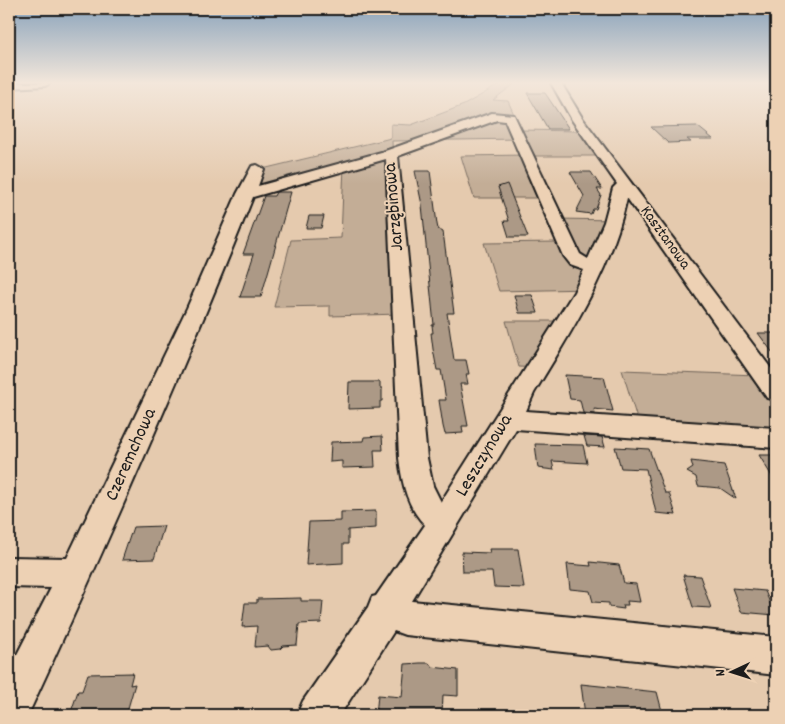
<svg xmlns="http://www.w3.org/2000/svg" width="785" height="724" font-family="Dekko,sans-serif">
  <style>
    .green { fill: #c3ad96; stroke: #706459 }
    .building { fill: #ac9986; stroke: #1c1c1c }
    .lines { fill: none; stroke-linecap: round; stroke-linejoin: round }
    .minor-casing { stroke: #1c1c1c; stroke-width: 4 }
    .minor { fill: #edd1b4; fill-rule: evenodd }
    .labels { text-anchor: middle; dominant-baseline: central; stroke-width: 4; stroke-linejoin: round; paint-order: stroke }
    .far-street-label { font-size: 16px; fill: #1c1c1c; stroke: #edd1b4 }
    .street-label { font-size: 19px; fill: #1c1c1c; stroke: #edd1b4 }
  </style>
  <rect width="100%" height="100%" fill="#e5caae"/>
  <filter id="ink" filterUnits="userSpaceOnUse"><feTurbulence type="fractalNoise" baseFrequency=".02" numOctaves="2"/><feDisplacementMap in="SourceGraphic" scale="10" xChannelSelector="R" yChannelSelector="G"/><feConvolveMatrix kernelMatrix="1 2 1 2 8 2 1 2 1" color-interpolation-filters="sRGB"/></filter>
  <g filter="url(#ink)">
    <g class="green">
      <path d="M502 83H516L493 100 508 101 521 130 581 131 598 156H529L559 219 616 220 590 289 499 291 484 243 558 242 538 198H474L461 156 527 155 520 139 392 141 400 314 330 316V306L274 307 291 240 341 238 344 165 242 192 250 172 391 138V124L411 125 464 105Z"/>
      <path d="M506 321H569L540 368 519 367Z"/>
      <path d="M622 370 757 375 776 404V429L638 422Z"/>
    </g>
    <g class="building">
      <path d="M527 93H545L569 129H548Z"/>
      <path d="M697 126 713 139H687L691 142 668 143 651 127Z"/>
      <path d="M415 171H430L437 224 438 229 443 232 454 313H447L454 360H466L469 374H466L468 384H460L468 426H462L463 433 445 434 443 426 439 400H446L441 370H437L433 349 431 333H433L432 325H434L422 205Z"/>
      <path d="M570 172H591L602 189H597L601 195 596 209H593L591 214 576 212 584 196Z"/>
      <path d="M507 184 528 237H509L504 221H509L498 187Z"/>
      <path d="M276 192H291L261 297H240L254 254H243L264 196H274Z"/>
      <path d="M309 216H324L321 228H306Z"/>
      <path d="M514 295H532L538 313H519Z"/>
      <path d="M758 333H776V357Z"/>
      <path d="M565 375 604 377 613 411 594 409 595 414 583 413 580 400 570 399Z"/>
      <path d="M349 382H380V388H382V401H380V408L348 409Z"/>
      <path d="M382 436 383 450H374L375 467 342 468V461L330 462 331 442 363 441 364 437Z"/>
      <path d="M584 436 602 437 605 447 587 446Z"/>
      <path d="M535 444 583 445 587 463 552 461 554 470 538 468Z"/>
      <path d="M615 447 649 449 665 493H669L676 515 656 513 646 469 621 468Z"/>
      <path d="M759 455H776V483Z"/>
      <path d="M691 461 724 465 736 499 720 488 698 486 696 477 687 472 693 468Z"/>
      <path d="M376 511V528L348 530V544H343V563L306 565 309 522 341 521V512Z"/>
      <path d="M164 526 154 559 122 560 133 527Z"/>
      <path d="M489 549H518L524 588 494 587 492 572H463L462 552 490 553Z"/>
      <path d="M590 562 619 565 624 583 636 584 640 602 627 601 628 605H623L624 609 609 607V603L593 602 590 591 570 589 567 564 591 566Z"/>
      <path d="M683 575 700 576 711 608 693 607Z"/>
      <path d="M732 588 765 591 775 615 741 612Z"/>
      <path d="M301 598V601H323L321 623 299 624 297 645 283 646 280 649 271 650 268 646 255 647 257 626 242 627 245 603H257V599Z"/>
      <path d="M420 663H429L432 667 458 670V696L443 695 442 715H376L378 695 402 697 405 664Z"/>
      <path d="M133 673 130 685 135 684 126 715H70L78 691H82L88 674Z"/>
      <path d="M581 684 657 692 663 715H585Z"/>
    </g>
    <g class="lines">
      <defs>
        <g id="minor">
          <path d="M9 83H50L45 86 9 88Z"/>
          <path d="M551 83H561L583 119 776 375V400L767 398 627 198C611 271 572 330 534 393L526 411 776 428V448L516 429 412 601 776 637V675L405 635 394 631 340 715H297L303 701 368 607 372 597 376 596 425 525C407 507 402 483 399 458L386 159 253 197C183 372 107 544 28 715H9V670L51 588 9 587V557L67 558 187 308 237 194 252 166 257 165 264 169 258 186 385 151 492 113 514 115 580 254 588 259 604 222 613 188 617 184 572 120ZM497 120 505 121 563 256 570 265 584 270 574 292 441 502 433 486 427 458 398 156Z"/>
        </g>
      </defs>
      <use href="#minor" class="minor-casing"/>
      <use href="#minor" class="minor"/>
    </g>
  </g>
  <linearGradient id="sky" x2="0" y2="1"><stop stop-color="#87a1ba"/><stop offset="0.45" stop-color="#f3e7db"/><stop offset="1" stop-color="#f3e7db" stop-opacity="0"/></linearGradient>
  <rect width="785" height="184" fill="url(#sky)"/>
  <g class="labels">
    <g class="far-street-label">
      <text transform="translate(665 238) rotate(54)">Kasztanowa</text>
    </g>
    <g class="street-label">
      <text transform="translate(395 207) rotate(-95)">Jarzębinowa</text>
      <text transform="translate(132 455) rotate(-66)">Czeremchowa</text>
      <text transform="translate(485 456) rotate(-59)">Leszczynowa</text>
    </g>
  </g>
  <rect width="785" height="724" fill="none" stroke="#edd1b4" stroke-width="30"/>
  <rect x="15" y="15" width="755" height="694" fill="none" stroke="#1c1c1c" stroke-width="2" filter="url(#ink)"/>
  <g transform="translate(732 672) rotate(266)" stroke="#edd1b4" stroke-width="4" paint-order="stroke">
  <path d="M0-4L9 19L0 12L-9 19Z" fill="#1c1c1c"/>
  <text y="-8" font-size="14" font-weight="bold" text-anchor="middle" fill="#1c1c1c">N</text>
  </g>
</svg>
